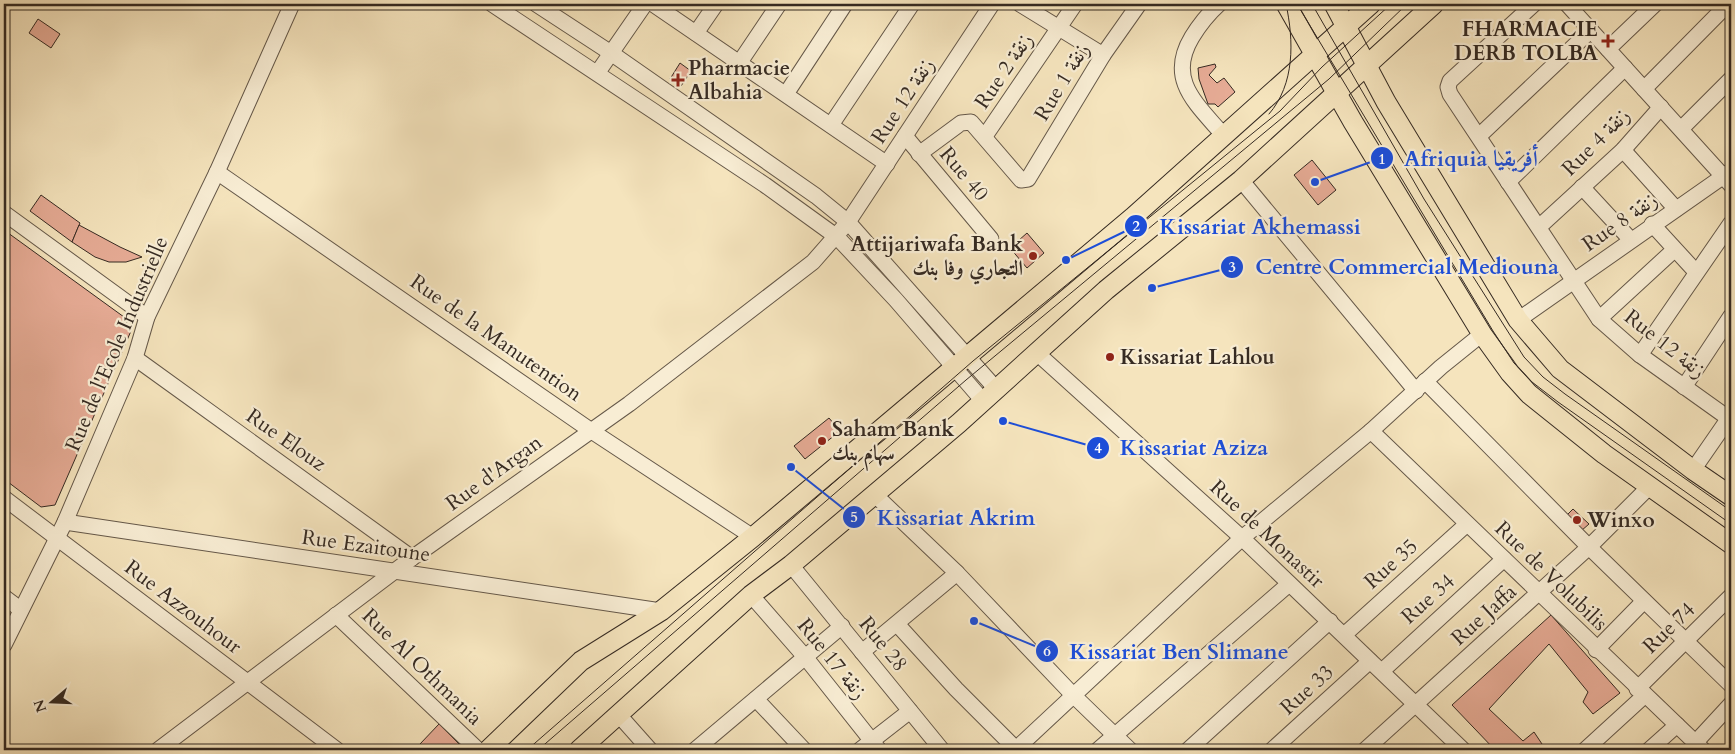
<svg xmlns="http://www.w3.org/2000/svg" width="1735" height="754" font-family="Cardo,Amiri,serif">
  <style>
    .building { fill: #e6ab95; stroke: #352a22 }
    .lines { fill: none; stroke-linecap: round; stroke-linejoin: round }
    .minor-casing { stroke: #655849; stroke-width: 17 }
    .major-casing { stroke: #352a22; stroke-width: 21 }
    .minor { stroke: #f8edd4; stroke-width: 15 }
    .major { stroke: #f5e4bd; stroke-width: 19 }
    .tram { stroke: #352a22; stroke-width: 1 }
    .poi-dot { fill: #8f2418; stroke: #f8edd4; stroke-width: 2 }
    .labels { text-anchor: middle; dominant-baseline: central; stroke-width: 4.5; stroke-linejoin: round; paint-order: stroke }
    .poi-label { font-size: 21px; font-weight: bold; fill: #352a22; stroke: #f8edd4; text-anchor: start }
    .street-label { font-size: 21px; fill: #352a22; stroke: #f8edd4 }
    .leader { fill: none; stroke: #1d4ed8; stroke-width: 2 }
    .callout-dot { fill: #1d4ed8; stroke: #f8edd4; stroke-width: 2 }
    .mark-label { font-size: 15px; text-anchor: middle; font-weight: bold; fill: #fff }
    .callout-label { font-size: 22px; text-anchor: middle; font-weight: bold; fill: #1d4ed8; stroke: #f8edd4; stroke-width: 4.5; stroke-linejoin: round; paint-order: stroke }
  </style>
  <rect width="100%" height="100%" fill="#f5e4bd"/>
  <filter id="stains"><feTurbulence type="fractalNoise" baseFrequency=".004" numOctaves="4"/><feColorMatrix values="0 0 0 0 .2 0 0 0 0 .09 0 0 0 0 .02 0 0 0 .5 -.17"/></filter>
  <radialGradient id="worn" r=".72"><stop offset=".6" stop-color="#630" stop-opacity="0"/><stop offset="1" stop-color="#630" stop-opacity=".3"/></radialGradient>
  <g class="building">
    <path d="M38 19 60 34 51 48 29 33Z"/>
    <path d="M680 63 691 71 681 86 670 79Z"/>
    <path d="M1215 64 1216 67 1209 75 1217 83 1224 78 1235 92 1218 107 1215 104H1208L1199 79 1198 68Z"/>
    <path d="M1312 160 1336 190 1318 205 1294 175Z"/>
    <path d="M41 195 80 223 72 242 30 211Z"/>
    <path d="M79 225 120 247 142 257 126 262H109L95 257 72 242Z"/>
    <path d="M4 230 124 317 131 331 55 505 41 507 4 479Z"/>
    <path d="M1027 233 1044 253 1027 268 1010 248Z"/>
    <path d="M829 418 840 431 805 459 794 446Z"/>
    <path d="M1573 509 1589 524 1581 531 1566 516Z"/>
    <path d="M1551 615 1620 693 1593 714 1583 702 1588 692 1549 644 1489 709 1523 741 1534 732 1546 750H1495L1452 705Z"/>
    <path d="M439 724 459 744V750H426L420 744Z"/>
  </g>
  <g class="lines">
    <defs>
      <g id="minor">
        <path d="M492 4 765 185 837 237 896 300 984 402"/>
        <path d="M536 4 611 53 816 196 848 222 997 390"/>
        <path d="M653 4 887 164"/>
        <path d="M1020 4 1103 55"/>
        <path d="M1219 4C1208 14 1200 24 1192 37 1166 80 1197 104 1224 136"/>
        <path d="M1534 4 1450 81 1448 87 1450 94 1599 319 1640 355 1731 420"/>
        <path d="M1567 4 1731 185"/>
        <path d="M696 33 716 4"/>
        <path d="M1608 49 1655 4"/>
        <path d="M740 62 779 4"/>
        <path d="M598 72 645 4"/>
        <path d="M1644 89 1728 4"/>
        <path d="M786 94 845 4"/>
        <path d="M831 125 912 4"/>
        <path d="M1681 129 1731 79"/>
        <path d="M905 136 991 239"/>
        <path d="M985 136 1075 4"/>
        <path d="M1479 136 1590 31"/>
        <path d="M1623 150 1676 209"/>
        <path d="M919 154 961 123 971 122 1021 180 1028 179 1103 55 1139 4"/>
        <path d="M217 172 590 430 753 537"/>
        <path d="M1241 180 1416 391"/>
        <path d="M1508 182 1625 68"/>
        <path d="M1582 187 1631 240"/>
        <path d="M4 213 147 317"/>
        <path d="M1652 224 1696 272"/>
        <path d="M1539 227 1623 150 1661 107"/>
        <path d="M1599 319 1674 250"/>
        <path d="M1518 320 1731 171"/>
        <path d="M1038 354 1242 538 1463 750"/>
        <path d="M1640 355 1731 223"/>
        <path d="M135 358 412 558"/>
        <path d="M1425 381 1589 547 1731 685"/>
        <path d="M1684 387 1731 316"/>
        <path d="M1371 431 1703 750"/>
        <path d="M1693 470 1731 415"/>
        <path d="M874 494 957 573 1073 695 1130 750"/>
        <path d="M4 498 337 750"/>
        <path d="M65 522 661 611"/>
        <path d="M791 565 942 750"/>
        <path d="M751 595 806 658 879 750"/>
        <path d="M4 597 20 609"/>
        <path d="M336 615 478 750"/>
        <path d="M897 624 956 689 1016 749"/>
        <path d="M1344 635 1467 524"/>
        <path d="M4 645 65 522 135 358 147 317 217 172 292 4"/>
        <path d="M1596 650 1644 601"/>
        <path d="M862 652 957 573"/>
        <path d="M1382 671 1504 559"/>
        <path d="M1637 689 1731 596"/>
        <path d="M756 699 804 750"/>
        <path d="M618 714 650 750"/>
        <path d="M1695 743 1731 704"/>
        <path d="M158 750 412 558 629 404 813 262 848 222 992 4"/>
        <path d="M695 750 842 626"/>
        <path d="M860 750 910 711"/>
        <path d="M1015 750 1242 538 1371 431 1441 367 1482 334"/>
        <path d="M1098 750 1289 584"/>
        <path d="M1188 750 1330 621"/>
        <path d="M1272 750 1370 661"/>
        <path d="M1365 750 1589 547 1649 487"/>
        <path d="M1585 750 1644 696"/>
        <path d="M1649 750 1677 725"/>
      </g>
      <g id="major">
        <path d="M1286 4 1353 122 1482 334 1510 373 1529 394 1604 454 1731 544"/>
        <path d="M1334 4 1386 102 1518 320 1560 369 1693 470 1731 496"/>
        <path d="M488 750 581 661 661 611 753 537 1133 217 1371 4"/>
        <path d="M579 750 751 595 791 565 959 423 1106 290 1241 180 1434 4"/>
      </g>
    </defs>
    <use href="#minor" class="minor-casing"/>
    <use href="#major" class="major-casing"/>
    <use href="#minor" class="minor"/>
    <use href="#major" class="major"/>
    <g class="tram">
      <path d="M1297 4 1493 331 1514 363 1532 382 1558 402 1731 524"/>
      <path d="M1312 4 1424 199 1524 357 1543 377 1565 394 1731 511"/>
      <path d="M1269 114C1295 84 1294 41 1286 4"/>
      <path d="M527 750 973 361 1280 111 1322 67 1391 4"/>
      <path d="M538 750 966 380 1329 79 1407 4"/>
    </g>
  </g>
  <g class="poi-dot">
    <path d="M1605.5 33.5h5v5h5v5h-5v5h-5v-5h-5v-5h5z"/>
    <path d="M675.5 72.5h5v5h5v5h-5v5h-5v-5h-5v-5h5z"/>
    <circle cx="1033" cy="256" r="5"/>
    <circle cx="1110" cy="357" r="5"/>
    <circle cx="822" cy="441" r="5"/>
    <circle cx="1577" cy="520" r="5"/>
  </g>
  <g class="labels">
    <g class="poi-label">
      <text x="1598" y="29" text-anchor="end">FHARMACIE<tspan x="1598" dy="24">DERB TOLBA</tspan></text>
      <text x="688" y="68">Pharmacie<tspan x="688" dy="24">Albahia</tspan></text>
      <text x="1023" y="244" text-anchor="end">Attijariwafa Bank<tspan x="1023" dy="24">التجاري وفا بنك</tspan></text>
      <text x="1120" y="357">Kissariat Lahlou</text>
      <text x="832" y="429">Saham Bank<tspan x="832" dy="24">سهام بنك</tspan></text>
      <text x="1587" y="520">Winxo</text>
    </g>
    <g class="street-label">
      <text transform="translate(1004 71) rotate(-56)">Rue 2 زنقة</text>
      <text transform="translate(1062 82) rotate(-59)">Rue 1 زنقة</text>
      <text transform="translate(903 101) rotate(-57)">Rue 12 زنقة</text>
      <text transform="translate(1596 142) rotate(-45)">Rue 4 زنقة</text>
      <text transform="translate(964 174) rotate(50)">Rue 40</text>
      <text transform="translate(1620 222) rotate(-35)">Rue 8 زنقة</text>
      <text transform="translate(496 338) rotate(35)">Rue de la Manutention</text>
      <text transform="translate(117 344) rotate(-67)">Rue de l'Ecole Industrielle</text>
      <text transform="translate(1665 344) rotate(38)">Rue 12 زنقة</text>
      <text transform="translate(286 440) rotate(35)">Rue Elouz</text>
      <text transform="translate(494 473) rotate(-36)">Rue d'Argan</text>
      <text transform="translate(1267 534) rotate(43)">Rue de Monastir</text>
      <text transform="translate(366 546) rotate(8)">Rue Ezaitoune</text>
      <text transform="translate(1391 564) rotate(-42)">Rue 35</text>
      <text transform="translate(1551 576) rotate(44)">Rue de Volubilis</text>
      <text transform="translate(1428 599) rotate(-42)">Rue 34</text>
      <text transform="translate(183 607) rotate(37)">Rue Azzouhour</text>
      <text transform="translate(1484 615) rotate(-42)">Rue Jaffa</text>
      <text transform="translate(1669 628) rotate(-44)">Rue 74</text>
      <text transform="translate(883 644) rotate(51)">Rue 28</text>
      <text transform="translate(832 659) rotate(51)">Rue 17 زنقة</text>
      <text transform="translate(422 667) rotate(44)">Rue Al Othmania</text>
      <text transform="translate(1307 690) rotate(-42)">Rue 33</text>
    </g>
  </g>
  <path class="leader" d="M1315 182L1382 158M1066 260L1136 226M1152 288L1232 267M1003 421L1098 448M791 467L854 517M974 621L1047 651"/>
  <g class="callout-dot">
    <circle cx="1315" cy="182" r="5"/>
    <circle cx="1066" cy="260" r="5"/>
    <circle cx="1152" cy="288" r="5"/>
    <circle cx="1003" cy="421" r="5"/>
    <circle cx="791" cy="467" r="5"/>
    <circle cx="974" cy="621" r="5"/>
    <circle cx="1382" cy="158" r="12"/>
    <circle cx="1136" cy="226" r="12"/>
    <circle cx="1232" cy="267" r="12"/>
    <circle cx="1098" cy="448" r="12"/>
    <circle cx="854" cy="517" r="12"/>
    <circle cx="1047" cy="651" r="12"/>
  </g>
  <g class="mark-label">
    <text x="1382" y="164">1</text>
    <text x="1136" y="231">2</text>
    <text x="1232" y="272">3</text>
    <text x="1098" y="453">4</text>
    <text x="854" y="522">5</text>
    <text x="1047" y="656">6</text>
  </g>
  <g class="callout-label">
    <text x="1471" y="166">Afriquia أفريقيا</text>
    <text x="1260" y="234">Kissariat Akhemassi</text>
    <text x="1407" y="274">Centre Commercial Mediouna</text>
    <text x="1194" y="455">Kissariat Aziza</text>
    <text x="956" y="525">Kissariat Akrim</text>
    <text x="1179" y="659">Kissariat Ben Slimane</text>
  </g>
  <rect width="1735" height="754" fill="none" stroke="#f5e4bd" stroke-width="20"/>
  <rect x="5" y="5" width="1725" height="744" fill="none" stroke="#352a22" stroke-width="2.5"/>
  <rect x="10" y="10" width="1715" height="734" fill="none" stroke="#352a22"/>
  <g transform="translate(52 702) rotate(251)" stroke="#f8edd4" stroke-width="4" paint-order="stroke">
  <path d="M0-4L9 19L0 12L-9 19Z" fill="#352a22"/>
  <text y="-8" font-size="14" font-weight="bold" text-anchor="middle" fill="#352a22">N</text>
  </g>
  <rect width="100%" height="100%" filter="url(#stains)"/>
  <rect width="100%" height="100%" fill="url(#worn)"/>
</svg>
